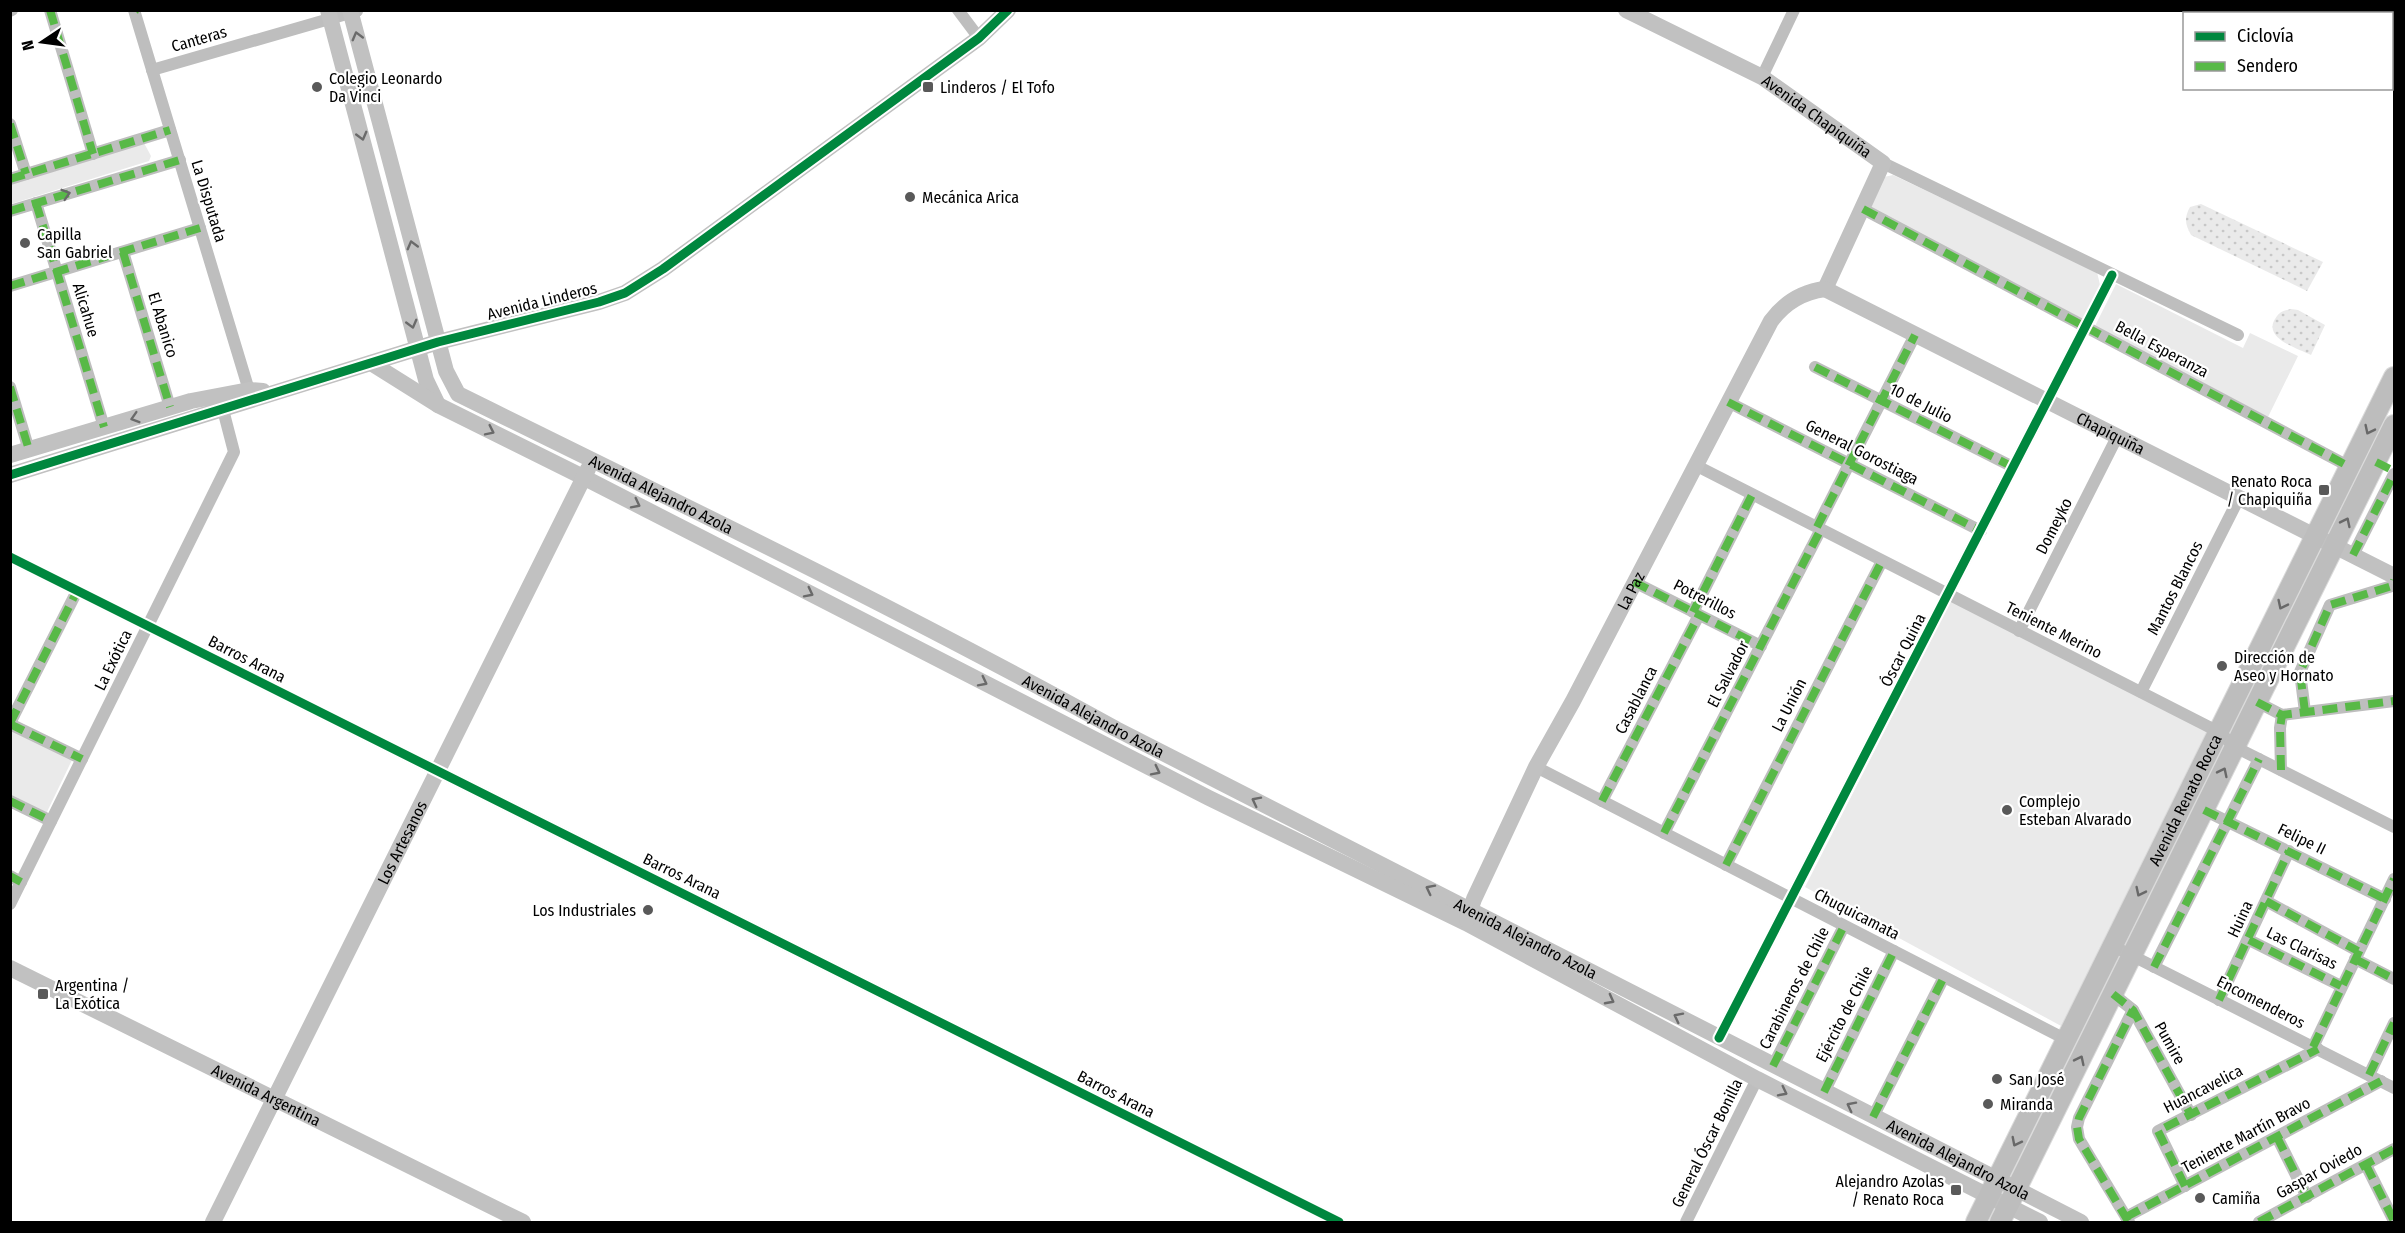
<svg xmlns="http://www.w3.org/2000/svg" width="2405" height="1233" font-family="'Fira Sans Condensed',sans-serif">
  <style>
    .grass { fill: url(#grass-dots) }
    .park { fill: #eaeaea }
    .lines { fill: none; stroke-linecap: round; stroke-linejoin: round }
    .primary-casing { stroke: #dbdbdb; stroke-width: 22 }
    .street { stroke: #bebebe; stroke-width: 12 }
    .secondary { stroke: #c1c1c1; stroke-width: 16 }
    .primary { stroke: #bdbdbd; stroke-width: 20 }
    .quiet { stroke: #58b947; stroke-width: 8; stroke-dasharray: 15 8; stroke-linecap: butt }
    .cycleway-casing { stroke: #fff; stroke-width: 13 }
    .cycleway { stroke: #00873e; stroke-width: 9 }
    .oneway { stroke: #6a6a6a }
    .oneway2 { stroke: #686868 }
    .poi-dot { fill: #595959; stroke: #fff; stroke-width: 2 }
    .labels { text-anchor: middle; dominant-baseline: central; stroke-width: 4.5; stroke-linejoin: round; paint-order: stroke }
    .street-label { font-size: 16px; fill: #000; stroke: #fff }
    .poi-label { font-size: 16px; fill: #000; stroke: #fff; text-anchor: start }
  </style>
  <defs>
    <pattern id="grass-dots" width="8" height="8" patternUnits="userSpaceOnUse" patternTransform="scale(1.5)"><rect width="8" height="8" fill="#eaeaea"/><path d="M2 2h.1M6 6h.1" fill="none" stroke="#c7c7c7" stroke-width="1.8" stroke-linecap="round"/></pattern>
  </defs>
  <rect width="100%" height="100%" fill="#fff"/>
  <g class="grass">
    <path d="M2201 204 2323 262 2307 291 2191 235C2185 224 2184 218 2190 207Z"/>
    <path d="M2291 309 2298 310 2325 325 2311 355C2298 349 2263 338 2275 319 2280 311 2283 311 2291 309Z"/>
  </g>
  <g class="park">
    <path d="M144 143 151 156 149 161 11 204V183Z"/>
    <path d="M1893 175 2097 272 2100 285 2083 319 1870 208 1884 177Z"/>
    <path d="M2116 284 2243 348 2250 333 2298 356 2268 417 2095 326Z"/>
    <path d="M1952 599 2209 732 2063 1027 1805 887Z"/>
    <path d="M10 729 72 760 46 814 11 796Z"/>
  </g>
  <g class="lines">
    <defs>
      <g id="primary">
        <path id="s7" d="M1976 1222 2394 377"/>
        <path d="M2000 1222 2394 425"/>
      </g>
    </defs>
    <use href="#primary" class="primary-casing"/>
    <g class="street">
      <path d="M50 10 93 154"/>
      <path d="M134 10 251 397"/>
      <path d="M958 10 979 38"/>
      <path d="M10 11 12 10"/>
      <path d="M152 70 357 11"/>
      <path d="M1762 77 1794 10"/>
      <path d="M10 124 26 174"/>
      <path d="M1883 163 2238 335"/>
      <path d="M10 179 170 130"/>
      <path d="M36 203 104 427"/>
      <path d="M1863 209 2350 467"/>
      <path d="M10 211 180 160"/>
      <path d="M123 252 170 407"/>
      <path d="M10 286 200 228"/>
      <path d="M1815 367 2013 467"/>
      <path d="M10 387 29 450"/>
      <path d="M1728 402 1981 531"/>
      <path d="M1695 465 2219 732 2235 747 2394 827"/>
      <path d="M1817 527 1915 335"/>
      <path d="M2353 555 2394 474"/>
      <path d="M10 557 1339 1222"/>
      <path d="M1634 582 1761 646"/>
      <path d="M1693 612 1752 495"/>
      <path d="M2019 631 2117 437"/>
      <path d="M2141 692 2239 498"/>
      <path d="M2257 702 2282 715 2394 701"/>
      <path d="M2305 712 2300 672 2330 605 2392 586 2394 580"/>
      <path d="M10 723 77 591"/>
      <path d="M10 724 82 759"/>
      <path d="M1536 767 2067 1040"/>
      <path d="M2281 770 2280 728 2282 715"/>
      <path d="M10 801 51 821"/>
      <path d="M1602 801 1699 615"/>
      <path d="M2204 810 2385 899"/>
      <path d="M1664 833 1821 529"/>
      <path d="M1726 865 1882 561"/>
      <path d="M10 876 21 882"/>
      <path d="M2266 901 2358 951"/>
      <path d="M10 904 234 452 221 402"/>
      <path d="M2249 940 2341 986"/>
      <path d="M2113 946 2394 1088"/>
      <path d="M2355 959 2394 979"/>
      <path d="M2154 967 2259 759"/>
      <path d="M2113 994 2133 1010 2191 1115"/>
      <path d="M2219 1000 2289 851"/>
      <path d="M1719 1038 2112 275"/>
      <path d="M2313 1047 2394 879"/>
      <path d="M1773 1066 1844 926"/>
      <path d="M2369 1075 2394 1023"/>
      <path d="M1824 1092 1894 951"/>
      <path d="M1873 1117 1944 977"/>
      <path d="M2277 1137 2307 1197"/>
      <path d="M2366 1165 2394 1221"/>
      <path d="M2185 1186 2158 1131 2318 1049"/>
      <path d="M2126 1217 2381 1081"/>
      <path d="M1686 1222 1757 1079"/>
      <path d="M2129 1222 2079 1139 2077 1127 2079 1118 2133 1010"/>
      <path d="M2259 1222 2394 1149"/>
    </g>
    <g class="secondary">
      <path d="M328 10 426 380 438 405"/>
      <path id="s1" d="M350 10 446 371 458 394C679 503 901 610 1116 729L2081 1222"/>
      <path id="s2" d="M1626 10 1762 77 1883 163 1825 289"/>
      <path id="s3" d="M1825 289 2394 576"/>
      <path d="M371 363 438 405 583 477 1209 798 1466 923 1757 1079 2040 1222"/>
      <path d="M10 455 191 401 249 390 263 391"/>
      <path d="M10 475 438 342 599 302 625 293 663 269 979 38 1008 10"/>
      <path id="s4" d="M1467 920 1474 899 1536 767 1573 701 1771 321C1785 302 1802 292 1825 289"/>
      <path id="s5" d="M10 968 523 1222"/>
      <path id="s6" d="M213 1222 588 469"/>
    </g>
    <use href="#primary" class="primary"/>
    <g class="quiet">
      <path d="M50 10 93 154"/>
      <path d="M135 11 136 10"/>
      <path d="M10 124 26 174"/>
      <path d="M10 179 170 130"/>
      <path d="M36 203 104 427"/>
      <path d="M1863 209 2350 467"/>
      <path d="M10 211 180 160"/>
      <path d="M123 252 170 407"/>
      <path d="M10 286 200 228"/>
      <path d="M1815 367 2013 467"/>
      <path d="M10 387 29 450"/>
      <path d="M1728 402 1981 531"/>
      <path d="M2376 462 2394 471"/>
      <path d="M1817 527 1915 335"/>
      <path d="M2353 555 2394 474"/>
      <path d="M1634 582 1761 646"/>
      <path d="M1693 612 1752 495"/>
      <path d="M2257 702 2282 715 2394 701"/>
      <path d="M2305 712 2300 672 2330 605 2392 586 2394 580"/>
      <path d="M10 723 77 591"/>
      <path d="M10 724 82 759"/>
      <path d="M2281 770 2280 728 2282 715"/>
      <path d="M10 801 51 821"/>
      <path d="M1602 801 1699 615"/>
      <path d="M2204 810 2385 899"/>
      <path d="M1664 833 1821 529"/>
      <path d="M1726 865 1882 561"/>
      <path d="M10 876 21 882"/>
      <path d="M2266 901 2358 951"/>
      <path d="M2249 940 2341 986"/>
      <path d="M2355 959 2394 979"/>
      <path d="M2154 967 2259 759"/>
      <path d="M2113 994 2133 1010 2191 1115"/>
      <path d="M2219 1000 2289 851"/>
      <path d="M2313 1047 2394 879"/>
      <path d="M1773 1066 1844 926"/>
      <path d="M2369 1075 2394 1023"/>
      <path d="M1824 1092 1894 951"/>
      <path d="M1873 1117 1944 977"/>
      <path d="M2277 1137 2307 1197"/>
      <path d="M2366 1165 2394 1221"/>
      <path d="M2185 1186 2158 1131 2318 1049"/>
      <path d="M2126 1217 2381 1081"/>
      <path d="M2128 1221 2079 1139 2077 1127 2079 1118 2133 1010"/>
      <path d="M2259 1222 2394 1149"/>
    </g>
    <defs>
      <g id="cycleway">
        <path d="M10 475 438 342 599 302 625 293 663 269 979 38 1008 10"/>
        <path d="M10 557 1339 1222"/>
        <path d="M1719 1038 2112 275"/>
      </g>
    </defs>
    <use href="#cycleway" class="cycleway-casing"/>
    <use href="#cycleway" class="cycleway"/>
  </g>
  <defs><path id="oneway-chevron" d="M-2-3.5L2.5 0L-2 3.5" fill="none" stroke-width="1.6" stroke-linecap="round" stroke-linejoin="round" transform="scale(1.5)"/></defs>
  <g class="oneway">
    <use href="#oneway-chevron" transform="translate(357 36) rotate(-105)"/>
    <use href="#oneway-chevron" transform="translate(362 136) rotate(75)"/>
    <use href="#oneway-chevron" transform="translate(412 245) rotate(-105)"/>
    <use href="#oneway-chevron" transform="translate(412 324) rotate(75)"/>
    <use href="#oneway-chevron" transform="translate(135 418) rotate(163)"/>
    <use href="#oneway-chevron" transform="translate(490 431) rotate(26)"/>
    <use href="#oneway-chevron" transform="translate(636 504) rotate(27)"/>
    <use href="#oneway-chevron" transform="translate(809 593) rotate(27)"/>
    <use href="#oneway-chevron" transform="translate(983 682) rotate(27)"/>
    <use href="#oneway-chevron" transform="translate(1156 771) rotate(27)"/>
    <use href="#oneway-chevron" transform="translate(1256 801) rotate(-153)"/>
    <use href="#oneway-chevron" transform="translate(1430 889) rotate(-153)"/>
    <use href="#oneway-chevron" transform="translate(1610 1000) rotate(28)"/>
    <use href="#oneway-chevron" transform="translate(1678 1017) rotate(-153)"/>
    <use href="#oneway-chevron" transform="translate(1783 1092) rotate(27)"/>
    <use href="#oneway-chevron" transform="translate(1851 1106) rotate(-153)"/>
  </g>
  <g class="oneway2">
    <use href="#oneway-chevron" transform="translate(66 194) rotate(-17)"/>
    <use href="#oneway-chevron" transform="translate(2369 430) rotate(116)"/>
    <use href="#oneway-chevron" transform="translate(2346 522) rotate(-64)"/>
    <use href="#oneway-chevron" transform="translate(2282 605) rotate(116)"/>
    <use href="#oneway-chevron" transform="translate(2223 772) rotate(-64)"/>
    <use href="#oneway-chevron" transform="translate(2140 892) rotate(116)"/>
    <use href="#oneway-chevron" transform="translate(2080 1060) rotate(-64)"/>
    <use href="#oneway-chevron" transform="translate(2016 1142) rotate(117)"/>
  </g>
  <g class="poi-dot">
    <circle cx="317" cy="87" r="6"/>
    <rect x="922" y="81" width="12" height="12" rx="3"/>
    <circle cx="910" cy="197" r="6"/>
    <circle cx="25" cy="243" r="6"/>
    <rect x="2318" y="484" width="12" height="12" rx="3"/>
    <circle cx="2222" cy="666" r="6"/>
    <circle cx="2007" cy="810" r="6"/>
    <circle cx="648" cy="910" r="6"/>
    <rect x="37" y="988" width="12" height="12" rx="3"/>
    <circle cx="1997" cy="1079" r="6"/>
    <circle cx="1988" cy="1104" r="6"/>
    <rect x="1950" y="1184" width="12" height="12" rx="3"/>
    <circle cx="2200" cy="1198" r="6"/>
  </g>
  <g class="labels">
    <g class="street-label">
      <text transform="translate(199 39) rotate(-16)">Canteras</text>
      <text stroke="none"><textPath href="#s2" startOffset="219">Avenida Chapiquiña</textPath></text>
      <text transform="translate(209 201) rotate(73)">La Disputada</text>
      <text transform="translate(542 301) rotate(-14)">Avenida Linderos</text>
      <text transform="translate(86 310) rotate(73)">Alicahue</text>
      <text transform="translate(163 325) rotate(73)">El Abanico</text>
      <text transform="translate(2162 349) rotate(28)">Bella Esperanza</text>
      <text transform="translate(1921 403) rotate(27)">10 de Julio</text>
      <text stroke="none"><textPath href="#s3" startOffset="320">Chapiquiña</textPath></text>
      <text transform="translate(1862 452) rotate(27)">General Gorostiaga</text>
      <text stroke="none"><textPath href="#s1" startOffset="626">Avenida Alejandro Azola</textPath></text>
      <text transform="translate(2054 526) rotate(-63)">Domeyko</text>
      <text transform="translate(2175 588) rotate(-63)">Mantos Blancos</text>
      <text stroke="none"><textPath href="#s4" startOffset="368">La Paz</textPath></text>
      <text transform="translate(1705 599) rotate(27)">Potrerillos</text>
      <text transform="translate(2054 630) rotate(27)">Teniente Merino</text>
      <text transform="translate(1903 650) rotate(-63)">Óscar Quina</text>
      <text transform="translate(247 659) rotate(27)">Barros Arana</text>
      <text transform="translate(113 660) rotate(-64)">La Exótica</text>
      <text transform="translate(1728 674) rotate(-63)">El Salvador</text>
      <text transform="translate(1636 700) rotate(-63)">Casablanca</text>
      <text transform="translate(1789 705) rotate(-63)">La Unión</text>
      <text stroke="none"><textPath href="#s1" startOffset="1112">Avenida Alejandro Azola</textPath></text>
      <text stroke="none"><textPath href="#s7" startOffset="471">Avenida Renato Rocca</textPath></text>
      <text transform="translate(2302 839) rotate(26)">Felipe II</text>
      <text stroke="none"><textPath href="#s6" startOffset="424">Los Artesanos</textPath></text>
      <text transform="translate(682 876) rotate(26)">Barros Arana</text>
      <text transform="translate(1857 914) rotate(27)">Chuquicamata</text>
      <text transform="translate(2240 919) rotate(-65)">Huina</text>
      <text stroke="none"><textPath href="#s1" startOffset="1598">Avenida Alejandro Azola</textPath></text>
      <text transform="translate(2302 948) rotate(26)">Las Clarisas</text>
      <text transform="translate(1794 988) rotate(-63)">Carabineros de Chile</text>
      <text transform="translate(2261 1002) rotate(27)">Encomenderos</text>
      <text transform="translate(1844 1014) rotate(-63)">Ejército de Chile</text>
      <text transform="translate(2170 1043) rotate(61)">Pumire</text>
      <text transform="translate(2203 1089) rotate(-27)">Huancavelica</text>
      <text transform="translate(1116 1094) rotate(27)">Barros Arana</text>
      <text stroke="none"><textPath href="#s5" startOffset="286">Avenida Argentina</textPath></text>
      <text transform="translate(2246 1135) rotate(-28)">Teniente Martín Bravo</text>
      <text transform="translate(1707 1143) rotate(-64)">General Óscar Bonilla</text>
      <text stroke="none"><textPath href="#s1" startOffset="2084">Avenida Alejandro Azola</textPath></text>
      <text transform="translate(2319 1171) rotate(-29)">Gaspar Oviedo</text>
    </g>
    <g class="poi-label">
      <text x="329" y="78">Colegio Leonardo<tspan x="329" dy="18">Da Vinci</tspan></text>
      <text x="940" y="87">Linderos / El Tofo</text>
      <text x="922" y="197">Mecánica Arica</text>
      <text x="37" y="234">Capilla<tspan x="37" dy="18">San Gabriel</tspan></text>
      <text x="2312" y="481" text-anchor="end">Renato Roca<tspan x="2312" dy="18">/ Chapiquiña</tspan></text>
      <text x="2234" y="657">Dirección de<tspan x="2234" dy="18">Aseo y Hornato</tspan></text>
      <text x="2019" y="801">Complejo<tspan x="2019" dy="18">Esteban Alvarado</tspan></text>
      <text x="636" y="910" text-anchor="end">Los Industriales</text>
      <text x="55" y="985">Argentina /<tspan x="55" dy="18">La Exótica</tspan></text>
      <text x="2009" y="1079">San José</text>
      <text x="2000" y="1104">Miranda</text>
      <text x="1944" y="1181" text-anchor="end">Alejandro Azolas<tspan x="1944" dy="18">/ Renato Roca</tspan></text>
      <text x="2212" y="1198">Camiña</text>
    </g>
  </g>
  <rect width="2405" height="1233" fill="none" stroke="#000000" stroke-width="24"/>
  <rect x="2183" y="12" width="210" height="78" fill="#ffffff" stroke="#999999" stroke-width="1.5"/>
  <rect x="2195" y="32" width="30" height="9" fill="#00873e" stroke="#999999" stroke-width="1.5"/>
  <text x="2237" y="42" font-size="18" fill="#000000">Ciclovía</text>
  <rect x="2195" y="62" width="30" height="9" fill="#58b947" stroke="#999999" stroke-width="1.5"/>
  <text x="2237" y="72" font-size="18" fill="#000000">Sendero</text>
  <g transform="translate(42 42) rotate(257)" stroke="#ffffff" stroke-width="4.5" paint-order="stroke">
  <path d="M0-4.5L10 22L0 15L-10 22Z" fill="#000000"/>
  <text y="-9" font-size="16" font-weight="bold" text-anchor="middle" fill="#000000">N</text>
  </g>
</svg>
